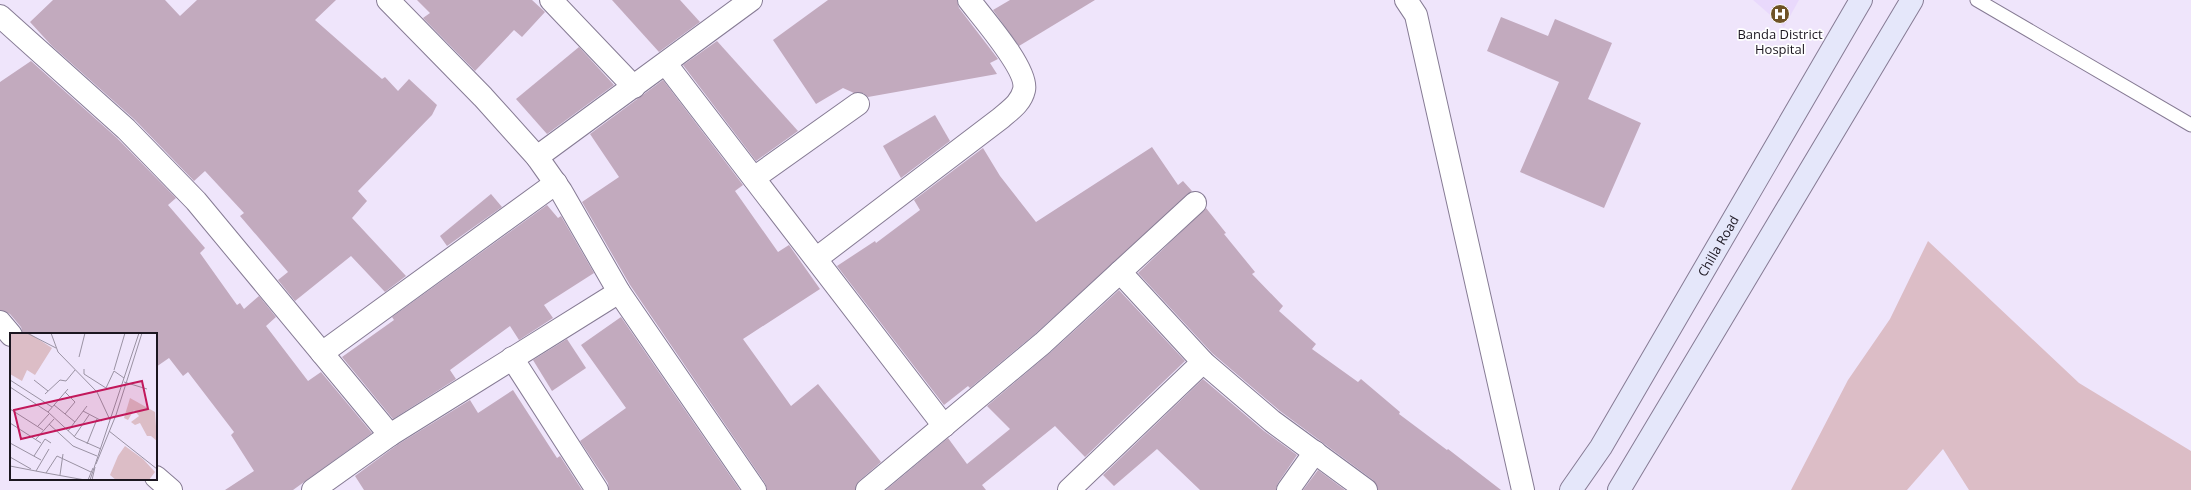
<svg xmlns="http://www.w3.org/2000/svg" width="2191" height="490" font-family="'Open Sans',sans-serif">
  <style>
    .built { fill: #e9d9fc }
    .green { fill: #dcbdc6 }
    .building { fill: #c2aabe }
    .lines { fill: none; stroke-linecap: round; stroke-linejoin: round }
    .service-casing { stroke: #867b94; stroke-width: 15 }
    .minor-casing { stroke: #867b94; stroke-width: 24 }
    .secondary-casing { stroke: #867b94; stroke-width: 24 }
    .service { stroke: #fff; stroke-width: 13 }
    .minor { stroke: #fff; stroke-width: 22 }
    .secondary { stroke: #e5e7fa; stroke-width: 22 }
    .labels { text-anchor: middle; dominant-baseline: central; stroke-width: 3.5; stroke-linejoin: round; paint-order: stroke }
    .poi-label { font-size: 13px; fill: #1b1620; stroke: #fff }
    .street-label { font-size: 13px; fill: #1b1620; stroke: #fff }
    .inset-road { fill: none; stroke: #9a92a3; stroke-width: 1 }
    .view { fill: #c2185b; fill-opacity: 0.15; stroke: #c2185b; stroke-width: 2 }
    .inset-edge { fill: none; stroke: #1b1620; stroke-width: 2 }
  </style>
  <rect width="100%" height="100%" fill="#efe5fb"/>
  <path class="built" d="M1753 0H1799L1784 27Z"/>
  <path class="green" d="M1928 241 2079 383 2191 451V490H1969L1943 449 1907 490H1791L1848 380 1890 319Z"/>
  <g class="building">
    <path d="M53 0H165L180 16 197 0H336L315 20 382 79 385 77 398 91 409 79 437 105 432 115 358 191 367 201 352 218 406 276 385 292 351 256 295 301 278 280 288 272 240 216 244 213 205 171 194 181 135 120 52 46 30 22Z"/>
    <path d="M417 0H532L545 12 522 37 514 30 475 71 423 18 430 13Z"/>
    <path d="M612 0H680L700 22 659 52Z"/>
    <path d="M828 0H957L959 8 998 59 990 63 997 74 868 97 863 93H854L843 88 816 104 773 40Z"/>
    <path d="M1010 0H1095L1019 46 993 10Z"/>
    <path d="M1501 17 1548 36 1555 19 1612 43 1588 99 1641 123 1604 208 1520 172 1559 82 1487 51Z"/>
    <path d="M717 41 798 131 756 161 683 65Z"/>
    <path d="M579 47 614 85 547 134 516 99Z"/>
    <path d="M31 61 117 138 176 198 168 205 205 248 200 253 237 305 240 303 244 309 259 296 276 317 266 326 308 381 321 372 372 433 293 490H225L254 471 231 435 234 432 188 372 183 376 169 358 156 367V334H23L21 327 10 314 0 310V82Z"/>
    <path d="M663 80 743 185 735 191 778 252 789 245 820 289 743 339 791 406 818 384 881 462 859 481 855 490H767L765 483 630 285 582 202 619 177 590 134Z"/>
    <path d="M935 115 950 141 901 178 883 146Z"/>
    <path d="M1152 147 1178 185 1183 181 1192 191 1035 334 970 388 968 386 944 405 837 266 875 241 876 243 920 210 914 200 983 148 1000 176 1036 222Z"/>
    <path d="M491 194 502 207 447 246 440 236Z"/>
    <path d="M547 205 558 218 561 216 594 273 544 305 553 318 519 340 510 326 450 370 456 379 393 419 342 357 394 320 392 317Z"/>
    <path d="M1206 208 1226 233 1224 234 1255 272 1252 274 1283 306 1279 311 1316 344 1312 349 1358 382 1361 379 1400 412 1399 414 1447 450 1448 449 1501 490H1378L1373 480 1280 411 1212 353 1138 273Z"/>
    <path d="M1119 290 1185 361 1085 457 1055 426 982 485 986 490H886L948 438 967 464 1010 429 987 406 1051 352Z"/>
    <path d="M621 317 740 490H609L608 483 580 441 626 408 581 345Z"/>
    <path d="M567 339 586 368 552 391 533 360Z"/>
    <path d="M1203 379 1264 431 1297 455 1278 483 1276 490H1200L1157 449 1114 486 1103 475Z"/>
    <path d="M513 390 557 458 560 456 582 490H364L355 476 397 445 470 400 478 413Z"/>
    <path d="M1318 470 1345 490H1303Z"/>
  </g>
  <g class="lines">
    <defs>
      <path id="service" d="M1977 0 2191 125"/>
      <g id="minor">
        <path d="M388 0 483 97 537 157 561 191 619 292 755 490"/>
        <path d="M551 0 634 87"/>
        <path d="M1406 0 1416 15 1523 490"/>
        <path d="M0 16 126 129 196 201 390 435"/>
        <path d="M666 64 944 426"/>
        <path d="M537 157 751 0"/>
        <path d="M754 178 858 104"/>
        <path d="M817 258 1001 118C1010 110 1021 103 1024 90 1029 70 981 16 969 0"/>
        <path d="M1120 272 1203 362 1272 421 1366 490"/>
        <path d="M0 322 11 335"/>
        <path d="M322 353 556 183"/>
        <path d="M512 358 597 490"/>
        <path d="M156 477 171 490"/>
        <path d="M313 490 390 435 619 292"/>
        <path d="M867 490 1043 343 1195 203"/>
        <path d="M1069 490 1203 362"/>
        <path d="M1288 490 1315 452"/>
      </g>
      <g id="secondary">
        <path id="s1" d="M1571 490 1601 447 1861 0"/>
        <path d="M1619 490 1912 0"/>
      </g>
    </defs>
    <use href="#service" class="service-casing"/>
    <use href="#minor" class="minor-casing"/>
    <use href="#secondary" class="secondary-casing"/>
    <use href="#service" class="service"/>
    <use href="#minor" class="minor"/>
    <use href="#secondary" class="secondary"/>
  </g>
  <defs>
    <symbol id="hospital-disc" viewBox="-11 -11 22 22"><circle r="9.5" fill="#6f5326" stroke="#fff"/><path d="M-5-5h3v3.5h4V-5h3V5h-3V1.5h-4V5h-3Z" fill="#fff"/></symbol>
  </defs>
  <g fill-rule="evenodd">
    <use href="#hospital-disc" x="1769" y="3" width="22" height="22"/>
  </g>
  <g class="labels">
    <g class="poi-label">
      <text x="1780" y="34">Banda District<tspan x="1780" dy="15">Hospital</tspan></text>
    </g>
    <g class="street-label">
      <text stroke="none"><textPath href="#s1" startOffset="285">Chilla Road</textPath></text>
    </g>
  </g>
  <g transform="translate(10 333)">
    <rect width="147" height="147" fill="#efe5fb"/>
    <path d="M0 0H19L42 15 25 42 17 37 12 48 0 41ZM120 65 145 79 147 108 141 103H137L130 90 125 92 121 89 129 83 124 77 118 87 114 85ZM115 113 133 126 145 139 139 147H106L100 142 108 123Z" fill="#dcbdc6"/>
    <path class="inset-road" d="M17 0 46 15M41 0 48 19 87 59 100 87M69 24 75 0M74 36V41L96 55 104 38 114 45M104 37 115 0M0 47 42 74M24 47 38 58M114 49 137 56M0 54 38 79 66 105 91 116M55 59 65 69 55 81M35 61 50 47 56 48 65 37M44 72 65 89M0 76 33 97M73 78 92 88M38 79 58 56M0 90 31 110M39 91 63 113 87 123M28 93 39 81M58 98 77 73M99 98 147 136M64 104 79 82M26 106 44 86M0 110 31 127M77 111 87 86M24 123 35 106 41 110M0 124 21 136M86 131 106 82 132 0M0 133 36 140 47 123 81 139M26 138 39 116M36 140 75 147M50 142 53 121M78 147 83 135M80 147 129 0M82 147 85 134"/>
    <path class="view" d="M132 48 138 76 11 106 4 77Z"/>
    <rect width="147" height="147" class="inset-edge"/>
  </g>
</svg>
